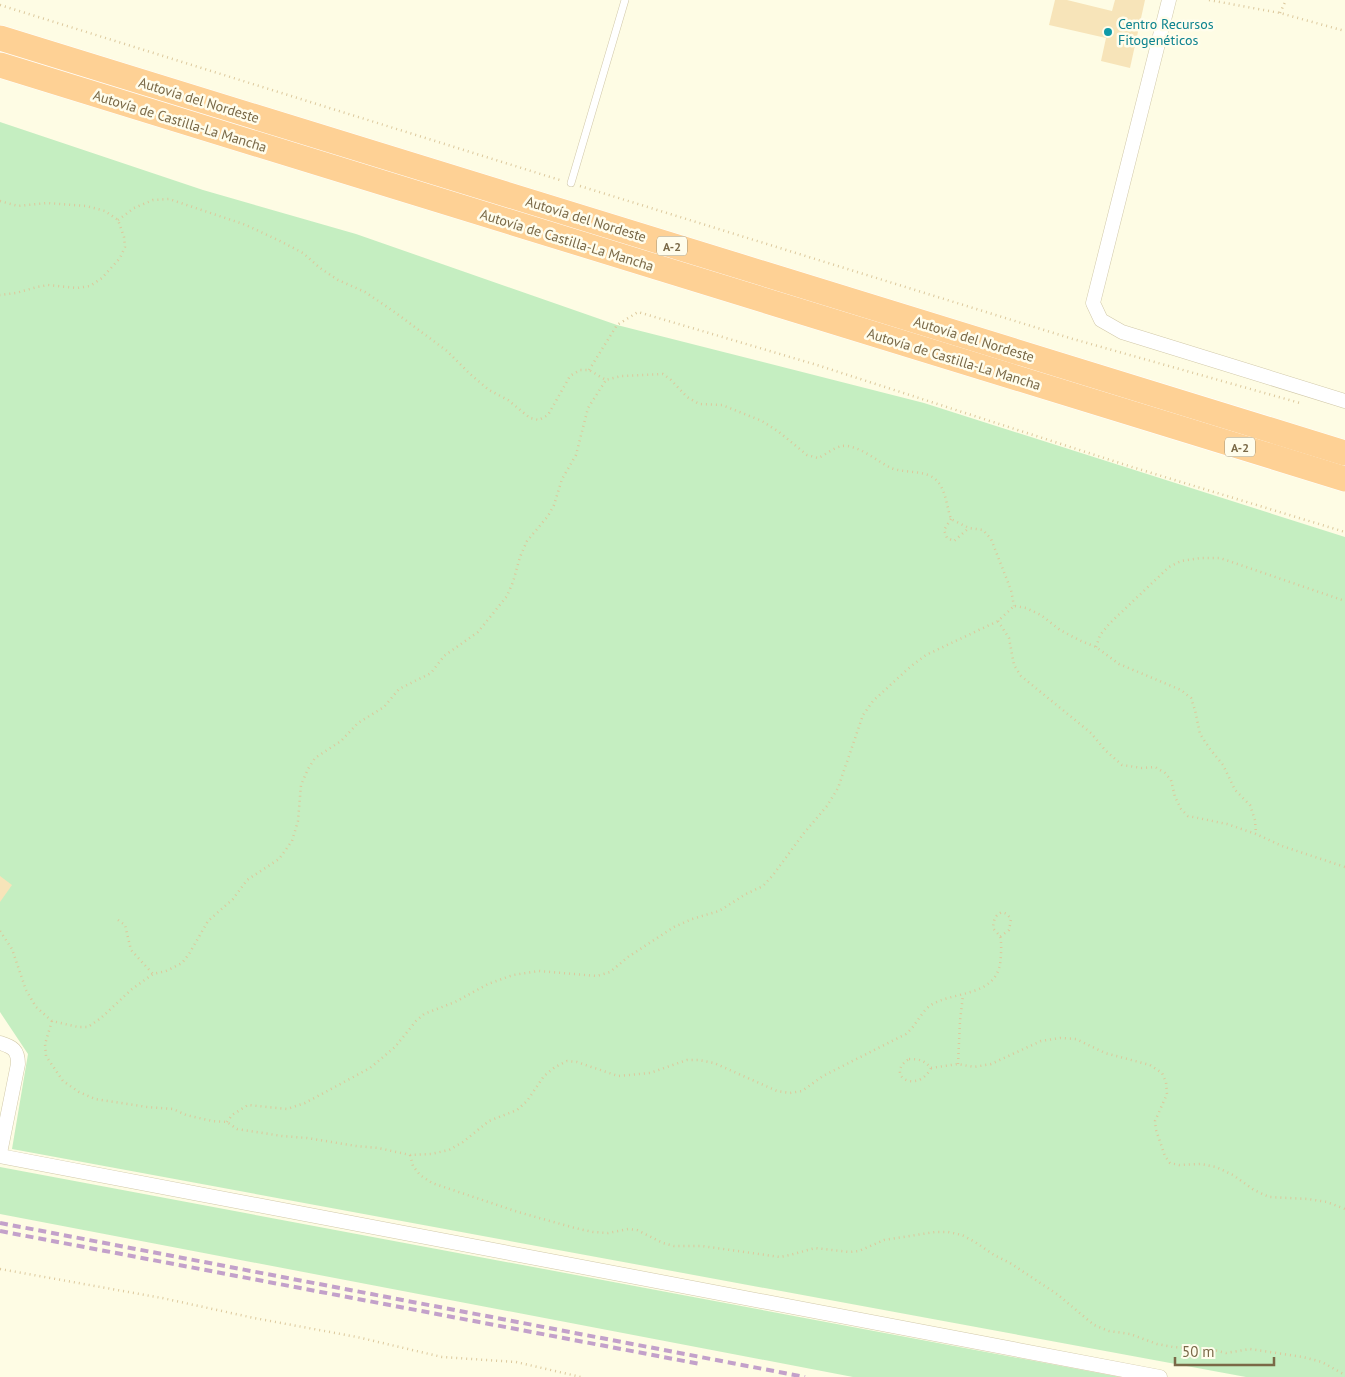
<svg xmlns="http://www.w3.org/2000/svg" width="1345" height="1377" font-family="'PT Sans',sans-serif">
  <style>
    .green { fill: #c5eec1 }
    .building { fill: #f7e4b9 }
    .lines { fill: none; stroke-linecap: round; stroke-linejoin: round }
    .service-casing { stroke: #d1c8a9; stroke-width: 8 }
    .minor-casing { stroke: #d1c8a9; stroke-width: 15 }
    .motorway-casing { stroke: #fff; stroke-width: 26 }
    .path { stroke: #dcc89c; stroke-width: 2.5; stroke-dasharray: 1 4; stroke-linecap: butt }
    .service { stroke: #fff; stroke-width: 7 }
    .minor { stroke: #fff; stroke-width: 14 }
    .motorway { stroke: #fed195; stroke-width: 25 }
    .rail { stroke: #c3a1ca; stroke-width: 4; stroke-dasharray: 8 5; stroke-linecap: butt }
    .culture-dot { fill: #0f9aa8; stroke: #fffdec; stroke-width: 2 }
    .labels { text-anchor: middle; dominant-baseline: central; stroke-width: 5; stroke-linejoin: round; paint-order: stroke }
    .shield { fill: #fffdec; stroke: #a29578; stroke-width: 1 }
    .shield-label { font-size: 12px; font-weight: bold; fill: #7a6947 }
    .culture-label { font-size: 14px; fill: #0d838f; stroke: #fffdec; text-anchor: start }
    .street-label { font-size: 14px; fill: #7a6947; stroke: #fffdec }
  </style>
  <rect width="100%" height="100%" fill="#fefce4"/>
  <g class="green">
    <path d="M0 122 203 190 356 234 617 325 924 403 1345 537V1377H1246L12 1149 28 1054 0 1012Z"/>
    <path d="M0 1167 1120 1377H853L0 1214Z"/>
  </g>
  <g class="building">
    <path d="M1055 0H1067L1112 11 1115 0H1145L1130 68 1101 61 1106 38 1049 25Z"/>
    <path d="M0 876 12 885 0 902Z"/>
  </g>
  <g class="lines">
    <defs>
      <path id="service" d="M571 183 625 0"/>
      <g id="minor">
        <path d="M1169 0 1093 303 1101 320 1122 332 1345 401"/>
        <path d="M0 1043C13 1047 18 1050 18 1064L0 1153"/>
        <path d="M0 1156 1160 1377"/>
      </g>
      <g id="motorway">
        <path d="M0 38 1345 453"/>
        <path d="M0 65 1345 479"/>
      </g>
    </defs>
    <use href="#service" class="service-casing"/>
    <use href="#minor" class="minor-casing"/>
    <use href="#motorway" class="motorway-casing"/>
    <g class="path">
      <path d="M1209 0 1280 13 1345 31"/>
      <path d="M0 5 563 181"/>
      <path d="M1280 13 1286 0"/>
      <path d="M580 186 1073 339 1300 403"/>
      <path d="M0 201 18 206 47 203 86 206 105 211 118 220 124 237 125 247 120 258 102 278 90 286 77 288 48 285 37 287 16 293 0 295"/>
      <path d="M118 220 134 208 153 200 169 199 246 225 280 241 303 253 320 268 338 280 365 292 396 313 447 351 470 374 489 390 508 400 530 418 539 420 548 415 570 376 580 370H589L606 380 621 376 663 374 671 380 687 397 699 404 722 405 762 421 779 432 807 455 818 458C825 455 835 447 842 446 858 444 878 462 891 468 906 474 928 469 938 482 946 491 947 508 951 519L969 528 983 530 991 539 1011 590 1014 606"/>
      <path d="M589 370 617 325 638 312 817 365 1132 467 1345 532"/>
      <path d="M951 519 944 530 947 538 954 541 969 528"/>
      <path d="M1015 606 1026 608 1041 615 1060 630 1081 641 1096 647 1119 664 1181 690 1191 698 1195 710 1200 734 1210 749 1223 765 1235 790 1250 805 1255 820 1256 834"/>
      <path d="M998 621 1009 638 1014 665 1021 676 1091 733 1105 750 1122 765 1142 768 1155 767 1165 773 1171 780 1175 797 1181 809 1188 816 1227 824 1256 834 1282 846 1345 867"/>
      <path d="M1096 647 1100 635 1110 623 1169 567 1181 561 1201 558H1220L1345 601"/>
      <path d="M118 920 125 925 131 950 153 974"/>
      <path d="M0 931 12 949 26 990 36 1007 52 1021 78 1027H88L101 1018 132 989 153 974 166 971 182 963 189 954 208 921 233 899 247 880 279 859 292 841 298 821 301 785 308 769 315 758 341 741 358 723 384 707 399 689 431 673 444 656 478 632 507 596 513 582 520 557 527 541 548 516 554 505 562 479 576 455 588 408 606 380"/>
      <path d="M52 1021 45 1044 46 1056 63 1081 79 1092 95 1099 147 1107 173 1109 186 1115 212 1121 227 1122 237 1129 282 1136 307 1138 356 1146 378 1148 410 1155 431 1154 449 1150 463 1142 489 1121 517 1110 527 1101 544 1076 555 1067 567 1061 577 1062 618 1076 650 1073 687 1060H699L714 1063 777 1091 790 1093 802 1091 823 1076 906 1034C916 1026 920 1013 931 1005 954 991 994 997 1000 964 1001 959 1002 942 1000 937 999 934 995 931 993 928 994 920 994 916 1002 912L1007 914 1011 919 1009 930 1000 937"/>
      <path d="M909 1059C919 1059 924 1060 931 1068 917 1095 884 1075 909 1059Z"/>
      <path d="M958 1064 960 1021 963 995"/>
      <path d="M931 1068 958 1064 974 1067 991 1064 1041 1041 1060 1038 1076 1039 1105 1053 1150 1065 1162 1073 1166 1082 1167 1094 1155 1121 1156 1130 1165 1156 1170 1163 1179 1165 1201 1164 1216 1167 1233 1175 1254 1190 1269 1197 1308 1199 1327 1202 1345 1209"/>
      <path d="M227 1122 232 1115 248 1105 287 1109 305 1103 370 1068 395 1047 416 1021 424 1014 455 1002 488 984 513 975 539 971 597 976 610 972 628 957 674 927 692 919 719 911 746 894 763 886 773 875 804 833 827 806 838 788 863 715 873 701 910 667 926 655 998 621 1014 606"/>
      <path d="M410 1155 413 1166 420 1175 432 1183 518 1212 575 1228 593 1232 608 1233 628 1229 637 1230 663 1243 674 1246H702L780 1257 790 1255 815 1248 849 1252 859 1251 884 1240 935 1232H948L962 1235 975 1242 994 1255 1010 1263 1057 1294 1094 1325 1109 1331 1130 1334 1157 1344 1173 1347 1210 1349 1226 1353 1250 1349 1303 1357 1322 1362 1345 1375"/>
      <path d="M0 1269 162 1298 254 1318 357 1337 442 1357 516 1362 581 1377"/>
    </g>
    <use href="#service" class="service"/>
    <use href="#minor" class="minor"/>
    <use href="#motorway" class="motorway"/>
    <g class="rail">
      <path d="M0 1223 805 1377"/>
      <path d="M0 1231 700 1364"/>
    </g>
  </g>
  <circle class="culture-dot" cx="1108" cy="32" r="5"/>
  <g class="labels">
    <g class="shield">
      <rect x="657" y="236.5" width="30" height="19" rx="4"/>
      <rect x="1225" y="437.5" width="30" height="19" rx="4"/>
    </g>
    <g class="shield-label">
      <text x="672" y="246">A-2</text>
      <text x="1240" y="447">A-2</text>
    </g>
    <g class="culture-label">
      <text x="1118" y="24">Centro Recursos<tspan x="1118" dy="16">Fitogenéticos</tspan></text>
    </g>
    <g class="street-label">
      <text transform="translate(199 100) rotate(17)">Autovía del Nordeste</text>
      <text transform="translate(180 121) rotate(17)">Autovía de Castilla-La Mancha</text>
      <text transform="translate(586 219) rotate(17)">Autovía del Nordeste</text>
      <text transform="translate(567 240) rotate(17)">Autovía de Castilla-La Mancha</text>
      <text transform="translate(974 339) rotate(17)">Autovía del Nordeste</text>
      <text transform="translate(954 359) rotate(17)">Autovía de Castilla-La Mancha</text>
    </g>
  </g>
  <path d="M1175 1357v8h99v-8" fill="none" stroke="#7a6947" stroke-width="2.5"/>
  <text x="1182" y="1357" font-size="15" fill="#7a6947" stroke="#fffdec" stroke-width="4" paint-order="stroke">50 m</text>
</svg>
